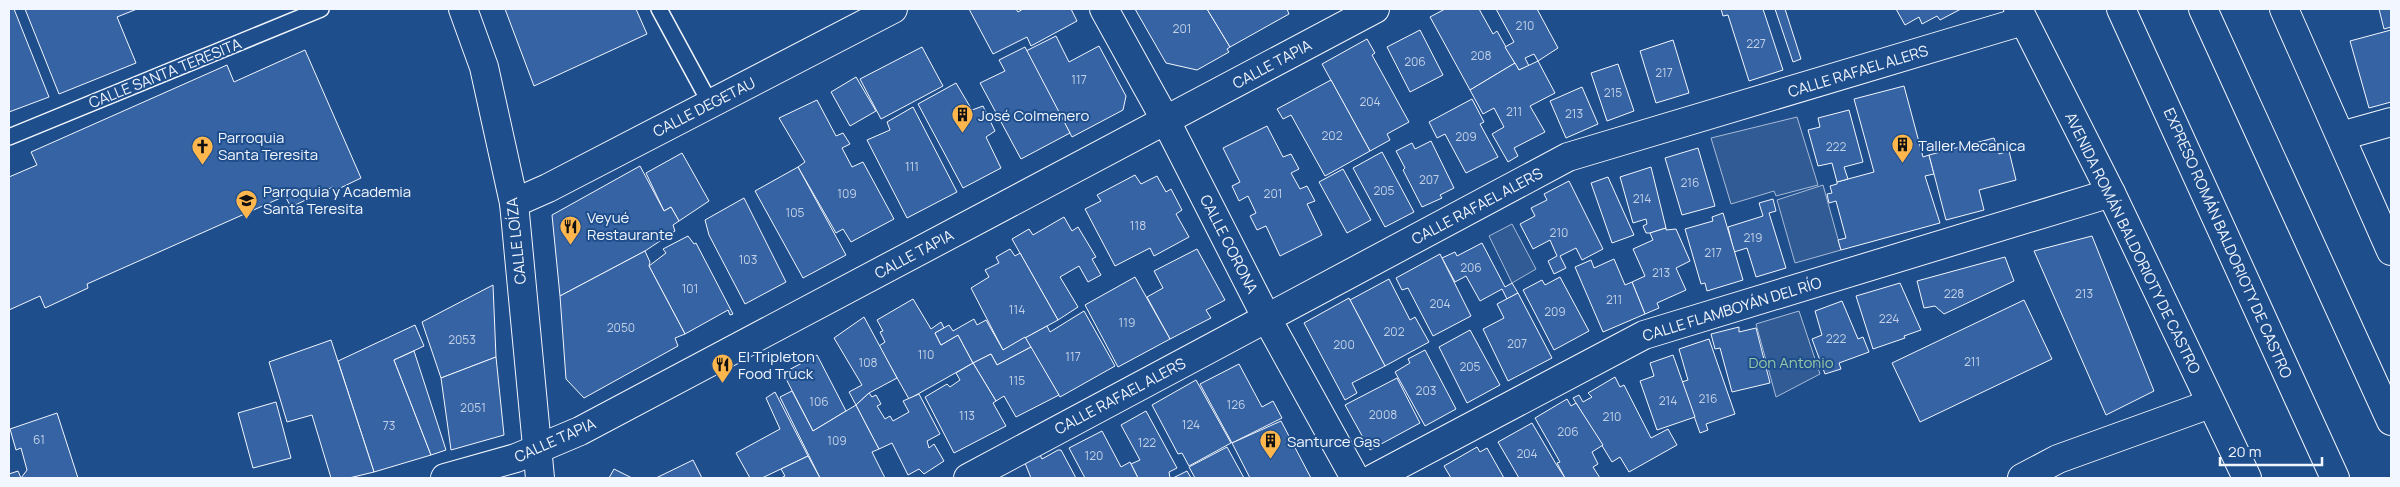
<svg xmlns="http://www.w3.org/2000/svg" width="2400" height="487" font-family="Manrope,sans-serif">
  <style>
    .green { fill: #305b95; stroke: #a8bbd7 }
    .building { fill: #3563a3; stroke: #f2f6ff }
    .lines { fill: none; stroke-linecap: round; stroke-linejoin: round }
    .service-casing { stroke: #f2f6ff; stroke-width: 18 }
    .minor-casing { stroke: #f2f6ff; stroke-width: 30 }
    .primary-casing { stroke: #f2f6ff; stroke-width: 30 }
    .motorway-casing { stroke: #f2f6ff; stroke-width: 30 }
    .service { stroke: #1f4e8c; stroke-width: 15 }
    .minor { stroke: #1f4e8c; stroke-width: 28 }
    .primary { stroke: #1f4e8c; stroke-width: 28 }
    .motorway { stroke: #1f4e8c; stroke-width: 28 }
    .labels { text-anchor: middle; dominant-baseline: central; stroke-width: 4; stroke-linejoin: round; paint-order: stroke }
    .number-label { font-size: 12px; fill: #c3d1e8 }
    .street-label { font-size: 15px; fill: #f2f6ff; stroke: #1f4e8c }
    .poi-label { font-size: 15px; fill: #f2f6ff; stroke: #1f4e8c; text-anchor: start }
    .park-label { font-size: 15px; fill: #97c8a6; stroke: #1f4e8c }
  </style>
  <rect width="100%" height="100%" fill="#1f4e8c"/>
  <g class="green">
    <path d="M1797 117 1818 185 1776 196 1774 191 1731 204 1711 138Z"/>
    <path d="M1823 185 1841 250 1795 263 1777 200Z"/>
    <path d="M1512 224 1536 269 1512 283 1489 236Z"/>
    <path d="M1799 311 1820 374 1776 397 1756 324Z"/>
  </g>
  <g class="building">
    <path d="M9 9H14L49 97 9 112Z"/>
    <path d="M25 9H137L117 17 136 63 59 94Z"/>
    <path d="M505 9H636L647 34 534 86Z"/>
    <path d="M969 9H1016L1018 12 1023 9H1071L1077 21 1031 46 1027 37 993 54Z"/>
    <path d="M1135 9H1207L1230 47 1227 49 1229 52 1197 70 1166 63Z"/>
    <path d="M1207 9H1287L1289 14 1230 47Z"/>
    <path d="M1445 9H1479L1493 34 1497 31 1515 63 1470 90 1430 17Z"/>
    <path d="M1496 9H1537L1558 48 1538 61 1534 54 1525 58 1529 66 1519 70 1505 47 1514 42Z"/>
    <path d="M1721 9H1763L1783 70 1749 81 1728 15 1723 16Z"/>
    <path d="M1775 9H1785L1801 59 1793 62Z"/>
    <path d="M1896 9H1961L1940 20 1937 16 1922 24 1919 17 1905 25Z"/>
    <path d="M2379 9H2391V27L2384 29Z"/>
    <path d="M1420 30 1443 75 1410 92 1387 47Z"/>
    <path d="M2391 30V102L2369 108 2350 41Z"/>
    <path d="M1056 36 1069 62 1099 46 1126 96 1123 110 1072 137 1026 51Z"/>
    <path d="M1367 39 1375 53 1372 55 1409 122 1387 134 1390 140 1370 151 1322 64Z"/>
    <path d="M1673 40 1689 93 1656 103 1640 51Z"/>
    <path d="M922 47 943 86 881 119 860 79Z"/>
    <path d="M1025 47 1070 133 1021 159 980 83 1005 71 999 60Z"/>
    <path d="M305 50 361 178 334 191 333 187 291 207 285 196 87 284 88 288 45 308 40 296 9 310V177L37 165 31 152 227 65 234 82Z"/>
    <path d="M1538 61 1555 93 1530 106 1545 132 1514 148 1518 156 1508 162 1492 134 1504 127 1494 108 1483 114 1470 90 1515 63 1519 70Z"/>
    <path d="M1618 64 1634 111 1607 121 1591 73Z"/>
    <path d="M856 77 876 111 850 126 831 92Z"/>
    <path d="M1331 80 1370 151 1325 176 1291 115 1283 119 1277 109Z"/>
    <path d="M956 83 972 110 983 106 995 131 986 137 1001 168 963 188 918 104Z"/>
    <path d="M1904 86 1923 157 1929 155 1934 174 1925 176 1940 223 1841 250 1838 240 1846 238 1836 201 1829 203 1827 194 1832 193 1830 186 1837 184V182L1874 172 1854 99Z"/>
    <path d="M1582 87 1598 124 1566 138 1550 101Z"/>
    <path d="M1472 99 1484 122 1480 124 1498 157 1466 173 1445 134 1437 138 1429 122Z"/>
    <path d="M817 100 836 136 843 133 850 144 842 148 852 167 863 162 894 219 851 242 843 229 836 233 798 167 805 162 779 118Z"/>
    <path d="M913 107 957 192 907 218 867 140 890 130 887 122Z"/>
    <path d="M1849 110 1863 162 1844 167 1848 179 1837 182 1832 163 1818 166 1808 130 1820 127 1818 118Z"/>
    <path d="M1267 126 1283 157 1291 154 1299 169 1291 173 1300 189 1307 186 1315 201 1307 204 1322 235 1280 256 1266 226 1257 230 1250 216 1256 213 1248 196 1239 201 1232 186 1240 182 1223 148Z"/>
    <path d="M1994 138 1999 154 2009 151 2016 180 1979 190 1984 210 1946 220 1929 155Z"/>
    <path d="M1431 141 1454 188 1440 195 1442 198 1422 207 1403 170 1405 168 1396 151 1412 143 1415 149Z"/>
    <path d="M1698 148 1715 206 1682 215 1665 158Z"/>
    <path d="M1382 152 1414 212 1385 227 1353 168Z"/>
    <path d="M682 153 709 201 679 221 671 207 664 211 646 173Z"/>
    <path d="M640 166 664 211 671 207 679 221 673 225 675 231 645 251 560 296 552 215Z"/>
    <path d="M798 167 846 255 803 278 755 191Z"/>
    <path d="M1651 167 1666 228 1650 233H1646L1643 226 1647 224 1646 219 1633 223 1620 177Z"/>
    <path d="M1343 169 1371 220 1347 233 1319 182Z"/>
    <path d="M1135 175 1141 184 1157 176 1166 192 1171 189 1182 210 1176 214 1189 237 1154 256 1150 248 1115 266 1085 209 1101 201 1097 195Z"/>
    <path d="M1608 177 1634 235 1612 243 1591 183Z"/>
    <path d="M1569 181 1603 249 1582 260 1576 248 1560 256 1566 268 1554 274 1548 261 1557 256 1550 240 1533 249 1520 224 1535 216 1531 208 1547 200 1544 194Z"/>
    <path d="M744 198 786 282 745 304 709 235 705 220Z"/>
    <path d="M1773 199 1776 211 1769 213 1786 268 1756 277 1747 248 1734 252 1728 227 1763 216 1759 203Z"/>
    <path d="M1723 213 1743 280 1707 291 1705 283 1701 284 1685 229 1713 221 1712 217Z"/>
    <path d="M1064 217 1072 231 1078 227 1096 257 1092 259 1101 275 1088 282 1079 266 1060 277 1078 307 1058 320 1012 239 1029 229 1033 235Z"/>
    <path d="M1666 228V230L1676 229 1690 261 1676 268 1686 290 1657 303 1659 308 1645 314 1632 282 1645 276 1633 249 1653 240 1650 233Z"/>
    <path d="M688 236 694 244 696 243 733 314 730 315 728 310 685 334 649 266 666 253 663 249Z"/>
    <path d="M2092 236 2154 391 2106 415 2034 251Z"/>
    <path d="M1482 243 1505 287 1512 283 1518 293 1507 299 1502 289 1480 301 1466 276 1455 282 1442 258 1455 252 1457 256Z"/>
    <path d="M1010 249 1015 256 1020 253 1058 320 1003 350 971 288 989 277 985 270 999 263 996 257Z"/>
    <path d="M1197 249 1225 300 1206 310 1211 318 1170 339 1147 297 1163 288 1154 271Z"/>
    <path d="M645 251 650 262 649 266 685 334 675 338 678 346 584 398 566 379 560 296Z"/>
    <path d="M1440 254 1471 316 1433 336 1408 288 1402 290 1396 278Z"/>
    <path d="M2005 257 2014 281 1944 314 1935 306 1924 308 1917 281Z"/>
    <path d="M1614 259 1625 285 1632 282 1645 314 1603 332 1575 267 1591 260 1594 268Z"/>
    <path d="M1135 277 1170 339 1118 367 1085 305Z"/>
    <path d="M1560 277 1589 331 1554 350 1523 290 1542 280 1545 285Z"/>
    <path d="M1389 279 1410 320 1415 317 1429 342 1385 366 1350 300Z"/>
    <path d="M1900 283 1921 330 1904 336 1905 338 1873 349 1856 296Z"/>
    <path d="M493 285 496 357 441 378 422 322Z"/>
    <path d="M1518 293 1552 358 1508 381 1483 329 1504 318 1497 304Z"/>
    <path d="M1349 298 1385 366 1352 383 1357 393 1345 400 1304 323Z"/>
    <path d="M913 299 931 329 941 322 944 328 935 333 941 345 958 335 973 363 909 399 879 346 885 342 880 332 883 331 877 320Z"/>
    <path d="M2024 300 2052 359 1920 422 1892 363Z"/>
    <path d="M1842 301 1858 339 1863 337 1869 352 1839 363 1841 369 1825 374 1812 339 1822 335 1815 311Z"/>
    <path d="M1084 311 1115 366 1060 397 1025 338 1047 326 1050 332Z"/>
    <path d="M864 317 897 378 869 393 856 405 849 392 862 385 834 338Z"/>
    <path d="M974 319 977 325 986 320 1003 350 1025 337 1031 347 997 365 991 354 973 363 958 335 941 345 935 333 949 325 953 331Z"/>
    <path d="M415 325 424 346 394 360 431 455 374 472 338 361Z"/>
    <path d="M1739 327V332L1756 328 1770 383 1732 392 1720 348 1715 349 1711 334Z"/>
    <path d="M1470 330 1500 385 1467 403 1439 347Z"/>
    <path d="M1709 339 1735 414 1706 424 1708 430 1700 433 1682 382 1688 380 1679 349Z"/>
    <path d="M331 340 374 472 349 478H331L312 415 287 422 269 362Z"/>
    <path d="M1031 347 1059 395 1016 417 1004 396 996 401 973 363 991 354 997 365Z"/>
    <path d="M1425 350 1456 409 1425 426 1395 372 1410 363 1408 359Z"/>
    <path d="M414 351 446 450 431 455 394 360Z"/>
    <path d="M817 355 846 411 813 431 783 373Z"/>
    <path d="M1673 355 1695 417 1657 430 1640 381 1654 376 1650 363Z"/>
    <path d="M496 357 504 435 451 450 441 378Z"/>
    <path d="M973 363 996 401 993 403 1006 426 954 453 925 397 947 384 950 387 960 380 956 373Z"/>
    <path d="M1239 364 1262 407 1273 401 1282 418 1232 443 1200 384Z"/>
    <path d="M1615 377 1620 387 1624 385 1651 438 1668 429 1677 445 1629 472 1620 457 1612 462 1573 398 1579 395 1583 402 1592 397 1588 393Z"/>
    <path d="M1397 378 1420 423 1370 450 1345 405Z"/>
    <path d="M1196 380 1231 443 1189 466 1182 453 1178 454 1152 405Z"/>
    <path d="M792 391 813 431 856 405 879 449 872 452 885 478H820L780 397Z"/>
    <path d="M775 392 808 456 762 478H750L736 453 780 429 766 398Z"/>
    <path d="M869 393 872 397 876 395 881 404 877 406 885 419 890 416 893 421 909 412 903 401 919 394 940 434 927 441 929 448 934 444 944 461 924 474 919 469 908 475 892 443 879 449 856 405Z"/>
    <path d="M1567 399 1571 406 1576 403 1603 445 1592 452 1598 464 1593 467 1600 478H1565L1557 463 1560 462 1535 418Z"/>
    <path d="M276 402 291 458 253 468 238 413Z"/>
    <path d="M1146 411 1177 468 1169 472 1170 478H1138L1131 464 1140 460 1121 425Z"/>
    <path d="M57 413 78 478H21L27 470 21 448 16 450 10 429Z"/>
    <path d="M1281 421 1311 478H1250L1232 443Z"/>
    <path d="M1532 423 1556 464 1565 478H1519L1498 442Z"/>
    <path d="M1102 431 1121 467 1130 462 1138 478H1085L1069 448Z"/>
    <path d="M1227 447 1244 478H1195L1189 467Z"/>
    <path d="M1477 447 1480 452 1487 448 1504 478H1451L1444 466Z"/>
    <path d="M1058 450H1061L1076 478H1031L1025 463 1040 455 1042 459Z"/>
    <path d="M808 456 820 478H781L785 476 781 469Z"/>
    <path d="M693 460 702 478H656Z"/>
    <path d="M614 469 632 478H609Z"/>
    <path d="M18 471 21 478H9V474Z"/>
    <path d="M1187 471 1191 478H1170H1173Z"/>
  </g>
  <g class="lines">
    <defs>
      <g id="service">
        <path d="M659 9 710 103"/>
        <path d="M9 137 321 9"/>
      </g>
      <g id="minor">
        <path d="M1104 9 1166 121 1266 317 1355 478"/>
        <path d="M2018 9 2111 193 2247 478"/>
        <path d="M2284 9 2391 251"/>
        <path d="M2341 136 2391 122"/>
        <path d="M514 203 548 188 893 9"/>
        <path d="M445 478 516 458 580 431 1375 9"/>
        <path d="M968 478 1568 157 2023 21"/>
        <path d="M1374 478 1644 335 2111 193"/>
        <path d="M2022 478 2058 459 2210 404"/>
      </g>
      <path id="primary" d="M463 9 484 67 514 203 540 478"/>
      <g id="motorway">
        <path d="M2121 9 2335 478"/>
        <path d="M2203 9 2391 421"/>
      </g>
    </defs>
    <use href="#service" class="service-casing"/>
    <use href="#minor" class="minor-casing"/>
    <use href="#primary" class="primary-casing"/>
    <use href="#motorway" class="motorway-casing"/>
    <use href="#service" class="service"/>
    <use href="#minor" class="minor"/>
    <use href="#primary" class="primary"/>
    <use href="#motorway" class="motorway"/>
  </g>
  <defs>
    <symbol id="building-pin" viewBox="-11 -11 22 30"><path d="M0 17L-7.5 6A9.5 9.5 0 1 1 7.5 6Z" fill="#ffb74d" stroke="#1f4e8c"/><path d="M-4-6H4V6H1V3H-1V6H-4ZM-2.5-4.3h1.7v1.8h-1.7ZM.8-4.3h1.7v1.8H.8ZM-2.5-1h1.7V.8h-1.7ZM.8-1h1.7V.8H.8Z" fill="#111"/></symbol>
    <symbol id="church-pin" viewBox="-11 -11 22 30"><path d="M0 17L-7.5 6A9.5 9.5 0 1 1 7.5 6Z" fill="#ffb74d" stroke="#1f4e8c"/><path d="M-1.2-6h2.4v3.5h3.3v2.4h-3.3V6h-2.4V-.1h-3.3v-2.4h3.3Z" fill="#111"/></symbol>
    <symbol id="school-pin" viewBox="-11 -11 22 30"><path d="M0 17L-7.5 6A9.5 9.5 0 1 1 7.5 6Z" fill="#ffb74d" stroke="#1f4e8c"/><path d="M0-5L7-2L0 1L-7-2ZM-4 1L0 2.5L4 1V4Q0 6-4 4Z" fill="#111"/></symbol>
    <symbol id="restaurant-pin" viewBox="-11 -11 22 30"><path d="M0 17L-7.5 6A9.5 9.5 0 1 1 7.5 6Z" fill="#ffb74d" stroke="#1f4e8c"/><path d="M-5-6h1v4h1v-4h1v4h1v-4h1v5L-1.5 .5V6h-2V.5L-5-1ZM5-6V6H3V1.5H1.5Q1.5-4 5-6Z" fill="#111"/></symbol>
  </defs>
  <g fill-rule="evenodd">
    <use href="#building-pin" x="950" y="102" width="25" height="34"/>
    <use href="#building-pin" x="1890" y="132" width="25" height="34"/>
    <use href="#church-pin" x="190" y="134" width="25" height="34"/>
    <use href="#school-pin" x="234" y="188" width="25" height="34"/>
    <use href="#restaurant-pin" x="558" y="214" width="25" height="34"/>
    <use href="#restaurant-pin" x="710" y="352" width="25" height="34"/>
    <use href="#building-pin" x="1258" y="428" width="25" height="34"/>
  </g>
  <g class="labels">
    <g class="number-label">
      <text x="1525" y="25">210</text>
      <text x="1182" y="28">201</text>
      <text x="1756" y="43">227</text>
      <text x="1481" y="55">208</text>
      <text x="1415" y="61">206</text>
      <text x="1664" y="72">217</text>
      <text x="1079" y="79">117</text>
      <text x="1613" y="92">215</text>
      <text x="1370" y="101">204</text>
      <text x="1514" y="111">211</text>
      <text x="1574" y="113">213</text>
      <text x="1332" y="135">202</text>
      <text x="1466" y="136">209</text>
      <text x="1836" y="146">222</text>
      <text x="912" y="166">111</text>
      <text x="1429" y="179">207</text>
      <text x="1690" y="182">216</text>
      <text x="1384" y="190">205</text>
      <text x="847" y="193">109</text>
      <text x="1273" y="193">201</text>
      <text x="1642" y="198">214</text>
      <text x="795" y="212">105</text>
      <text x="1138" y="225">118</text>
      <text x="1559" y="232">210</text>
      <text x="1753" y="237">219</text>
      <text x="1713" y="252">217</text>
      <text x="748" y="259">103</text>
      <text x="1471" y="267">206</text>
      <text x="1661" y="272">213</text>
      <text x="690" y="288">101</text>
      <text x="1954" y="293">228</text>
      <text x="2084" y="293">213</text>
      <text x="1614" y="299">211</text>
      <text x="1440" y="303">204</text>
      <text x="1017" y="309">114</text>
      <text x="1555" y="311">209</text>
      <text x="1889" y="318">224</text>
      <text x="1127" y="322">119</text>
      <text x="621" y="327">2050</text>
      <text x="1394" y="331">202</text>
      <text x="1836" y="338">222</text>
      <text x="462" y="339">2053</text>
      <text x="1517" y="343">207</text>
      <text x="1344" y="344">200</text>
      <text x="926" y="354">110</text>
      <text x="1073" y="356">117</text>
      <text x="1972" y="361">211</text>
      <text x="868" y="362">108</text>
      <text x="1470" y="366">205</text>
      <text x="1017" y="380">115</text>
      <text x="1426" y="390">203</text>
      <text x="1708" y="398">216</text>
      <text x="1668" y="400">214</text>
      <text x="819" y="401">106</text>
      <text x="1236" y="404">126</text>
      <text x="473" y="407">2051</text>
      <text x="1383" y="414">2008</text>
      <text x="967" y="415">113</text>
      <text x="1612" y="416">210</text>
      <text x="1191" y="424">124</text>
      <text x="389" y="425">73</text>
      <text x="1568" y="431">206</text>
      <text x="39" y="439">61</text>
      <text x="837" y="440">109</text>
      <text x="1147" y="442">122</text>
      <text x="1527" y="453">204</text>
      <text x="1094" y="455">120</text>
    </g>
    <g class="street-label">
      <text transform="translate(1272 64) rotate(-28)">CALLE TAPIA</text>
      <text transform="translate(1858 71) rotate(-17)">CALLE RAFAEL ALERS</text>
      <text transform="translate(165 73) rotate(-22)">CALLE SANTA TERESITA</text>
      <text transform="translate(704 107) rotate(-27)">CALLE DEGETAU</text>
      <text transform="translate(1477 206) rotate(-28)">CALLE RAFAEL ALERS</text>
      <text transform="translate(516 241) rotate(-96)">CALLE LOÍZA</text>
      <text transform="translate(2133 243) rotate(64)">AVENIDA ROMÁN BALDORIOTY DE CASTRO</text>
      <text transform="translate(2228 243) rotate(66)">EXPRESO ROMÁN BALDORIOTY DE CASTRO</text>
      <text transform="translate(1229 244) rotate(63)">CALLE CORONA</text>
      <text transform="translate(914 254) rotate(-28)">CALLE TAPIA</text>
      <text transform="translate(1732 309) rotate(-17)">CALLE FLAMBOYÁN DEL RÍO</text>
      <text transform="translate(1120 396) rotate(-28)">CALLE RAFAEL ALERS</text>
      <text transform="translate(555 440) rotate(-24)">CALLE TAPIA</text>
    </g>
    <g class="poi-label">
      <text x="978" y="115">José Colmenero</text>
      <text x="218" y="137">Parroquia<tspan x="218" dy="17">Santa Teresita</tspan></text>
      <text x="1918" y="145">Taller Mecanica</text>
      <text x="263" y="191">Parroquia y Academia<tspan x="263" dy="17">Santa Teresita</tspan></text>
      <text x="587" y="217">Veyué<tspan x="587" dy="17">Restaurante</tspan></text>
      <text x="738" y="356">El Tripleton<tspan x="738" dy="17">Food Truck</tspan></text>
      <text x="1287" y="441">Santurce Gas</text>
    </g>
    <g class="park-label">
      <text x="1791" y="362">Don Antonio</text>
    </g>
  </g>
  <rect width="2400" height="487" fill="none" stroke="#f2f6ff" stroke-width="20"/>
  <path d="M2220 457v8h102v-8" fill="none" stroke="#f2f6ff" stroke-width="2.5"/>
  <text x="2228" y="457" font-size="15" fill="#f2f6ff" stroke="#1f4e8c" stroke-width="4" paint-order="stroke">20 m</text>
</svg>
